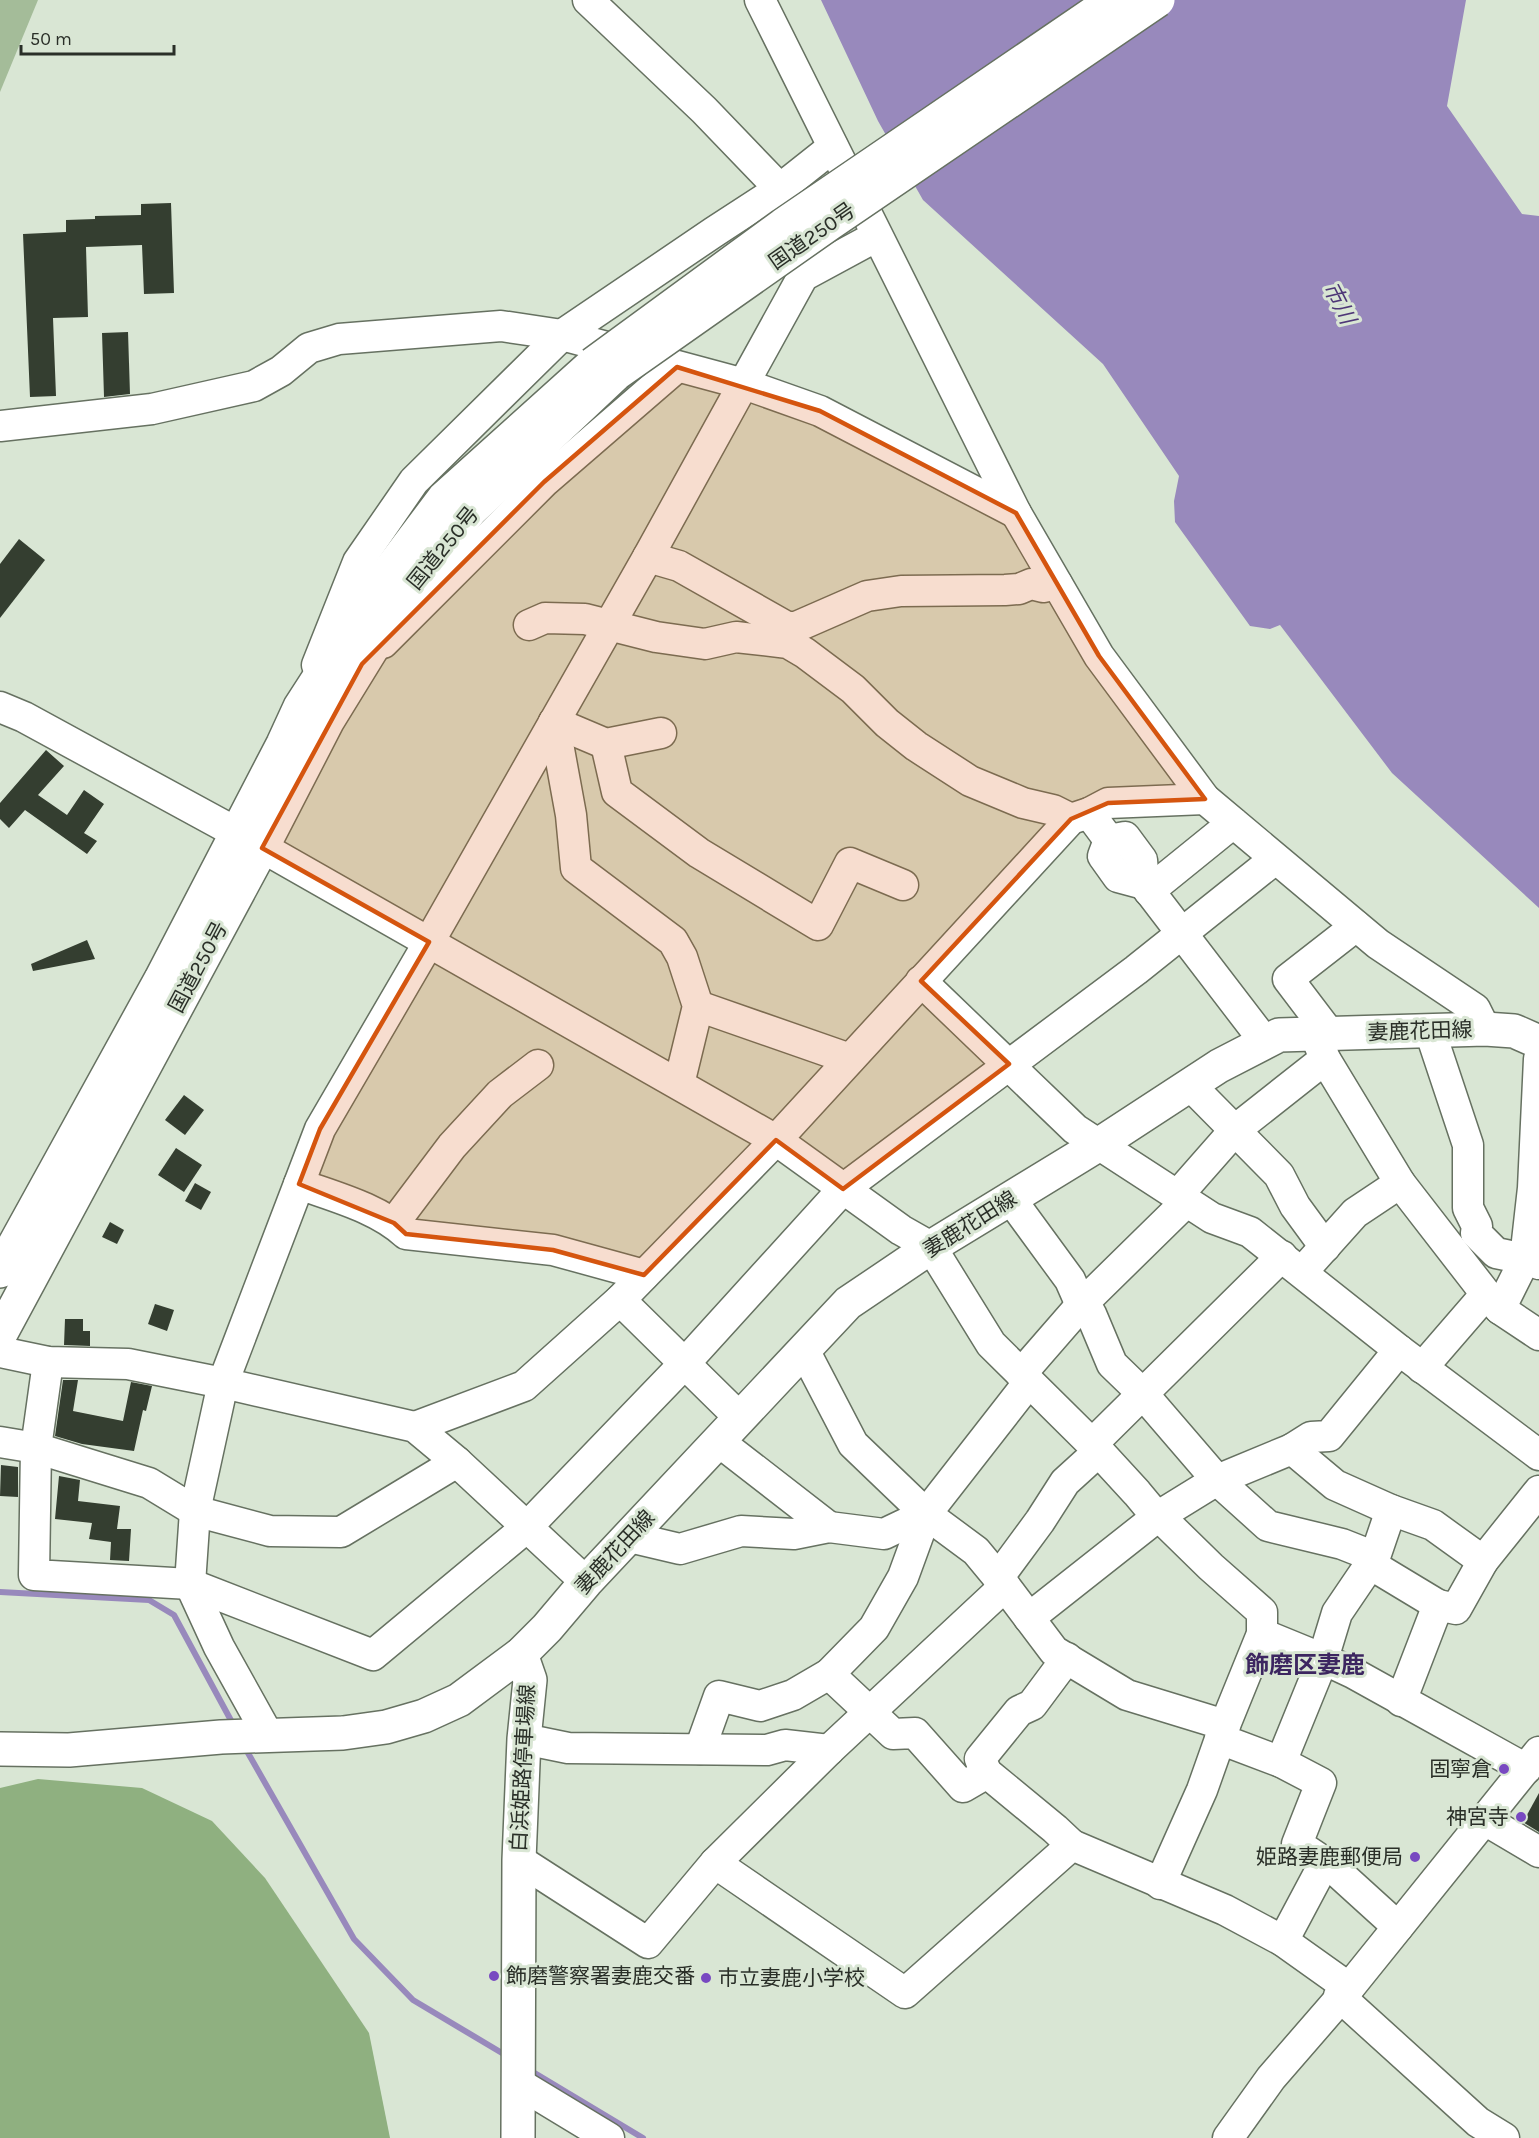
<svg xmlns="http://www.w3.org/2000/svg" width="1539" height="2138" font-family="Karla,'Noto Sans JP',sans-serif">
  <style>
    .green { fill: #a4bc99 }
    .forest { fill: #8fb080 }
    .water { fill: #9889bc }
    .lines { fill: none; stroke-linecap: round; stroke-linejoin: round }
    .stream { stroke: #9889bc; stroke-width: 6 }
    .building { fill: #343e30 }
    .minor-casing { stroke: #667161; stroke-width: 33 }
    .major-casing { stroke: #667161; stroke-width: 36 }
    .highway-casing { stroke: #667161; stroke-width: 36 }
    .minor { stroke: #fff; stroke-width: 30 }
    .major { stroke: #fff; stroke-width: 33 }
    .highway { stroke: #fff; stroke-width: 33 }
    .highway-bridge-casing { stroke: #667161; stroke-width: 36; stroke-linecap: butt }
    .highway-bridge { stroke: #fff; stroke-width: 33 }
    .marked { fill: #d5550f; fill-opacity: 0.2; stroke: #d5550f; stroke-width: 4.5; stroke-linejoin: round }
    .poi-dot { fill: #7849c1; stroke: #d9e6d4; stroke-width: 2 }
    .labels { text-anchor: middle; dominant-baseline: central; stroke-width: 6; stroke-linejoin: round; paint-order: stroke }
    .street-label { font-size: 21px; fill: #2a2f28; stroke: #d9e6d4 }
    .poi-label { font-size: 21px; fill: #2a2f28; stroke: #d9e6d4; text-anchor: end }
    .water-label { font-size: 22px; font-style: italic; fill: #4e3777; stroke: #d9e6d4 }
    .quarter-label { font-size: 24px; font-weight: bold; fill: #3c2660; stroke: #d9e6d4 }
  </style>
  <rect width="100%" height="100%" fill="#d9e6d4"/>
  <path class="green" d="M0 0H38L0 92Z"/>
  <path class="forest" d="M38 1779 142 1788 212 1821 265 1878 369 2033 390 2138H0V1788Z"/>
  <path class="water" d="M821 0H1466L1447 106 1522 214 1539 216V908L1392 773 1280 625 1270 629 1250 626 1175 522 1174 501 1179 476 1103 364 923 200 878 121Z"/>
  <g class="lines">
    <g class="stream">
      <path d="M0 1592 149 1600 174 1615 234 1726"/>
      <path d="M244 1746 354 1939 413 2000 507 2056"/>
      <path d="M528 2069 643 2138"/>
    </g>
  </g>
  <g class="building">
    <path d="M171 203 174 293 144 294 142 245 86 247 88 317 53 318 56 396 30 397 23 234 66 232V220L95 219V216L141 215V204Z"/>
    <path d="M128 332 130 394 104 397 102 333Z"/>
    <path d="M19 539 45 560 0 618V564Z"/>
    <path d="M46 750 64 766 38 795 67 815 84 790 104 804 84 833 97 841 87 854 25 810 9 828 0 819V803Z"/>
    <path d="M87 940 95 959 33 971 31 964Z"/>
    <path d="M184 1095 204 1110 185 1135 165 1120Z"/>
    <path d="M176 1148 202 1165 184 1192 158 1175Z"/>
    <path d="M195 1183 211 1192 201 1210 185 1201Z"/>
    <path d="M110 1222 124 1230 117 1244 102 1237Z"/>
    <path d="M155 1304 174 1310 167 1331 148 1324Z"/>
    <path d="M65 1319H83V1331H90V1346L64 1345Z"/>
    <path d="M63 1380H78L73 1411 123 1421 131 1382 152 1386 146 1411 143 1410 134 1451 82 1444 55 1436Z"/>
    <path d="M1 1465 18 1467V1497L0 1496Z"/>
    <path d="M59 1476 80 1480 78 1501 120 1506 117 1529H131L129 1561 110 1560 111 1542 89 1539 92 1523 55 1519Z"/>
    <path d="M1539 1793V1832L1523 1822Z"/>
  </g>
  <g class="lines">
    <defs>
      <g id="minor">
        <path d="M588 0 704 110 780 189"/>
        <path d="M760 0 1016 513 1099 656 1205 799 1378 944 1475 1009 1485 1029"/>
        <path d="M0 426 152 409 254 386 281 371 309 348 339 339 501 326 562 335 744 384 820 411 1016 513"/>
        <path d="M648 557 679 566 787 627H796L867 596 901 591 1005 590 1019 589 1031 584 1043 587 1057 584"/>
        <path d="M529 625 545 618 585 619 656 637 705 644 736 637 788 643 805 653 853 689 887 723 916 746 970 781 1023 803 1053 810 1071 819"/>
        <path d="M383 643 544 482 677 367"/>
        <path d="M317 665 358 562 414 481 562 335 714 232 780 189 833 147"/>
        <path d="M0 707 24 717 237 833 776 1140 901 1230 931 1247 991 1344 1092 1444 1137 1493 1157 1517 1165 1522 1211 1567 1262 1612V1634L1225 1725 1202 1790 1160 1884"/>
        <path d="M554 722 571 815 576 868 673 941 682 957 698 1006 679 1084"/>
        <path d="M554 722 606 744 661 733"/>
        <path d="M606 744 617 792 699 853 818 925 850 863 903 885"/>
        <path d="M1089 813 1109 840 1125 837 1142 860 1144 884 1265 1042"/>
        <path d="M1109 840 1103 856 1118 877 1144 884"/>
        <path d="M1149 891 1233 823"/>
        <path d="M921 981 1075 1129 1212 1218 1250 1232 1399 1350 1539 1455"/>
        <path d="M698 1006 850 1059"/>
        <path d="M1430 1031 1468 1145V1208L1477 1226 1476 1233 1496 1253 1525 1259 1539 1264"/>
        <path d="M1329 1033 1288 979 1356 926"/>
        <path d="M1315 1034 1325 1059 1400 1183 1486 1294 1500 1309 1539 1335"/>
        <path d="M1190 1085 1279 1175 1295 1206 1325 1247"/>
        <path d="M299 1184C335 1197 378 1208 406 1234L553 1250 644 1275"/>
        <path d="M1177 1196 1235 1130 1325 1059"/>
        <path d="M1010 1198 1070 1280 1081 1305 1091 1314 1112 1364 1143 1394 1217 1480 1268 1526 1342 1544 1375 1557"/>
        <path d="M394 1223 452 1146 500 1094 538 1065"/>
        <path d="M1311 1262 1355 1213 1400 1183"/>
        <path d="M620 1300 740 1418"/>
        <path d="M1500 1309 1525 1259 1533 1188 1539 1059"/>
        <path d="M804 1350 853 1444 926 1514 976 1551 1005 1586 1054 1651 1127 1695 1225 1725"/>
        <path d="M0 1352 48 1362 128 1364 223 1383 415 1427 457 1462 586 1582"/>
        <path d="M48 1362 36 1448 34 1575 190 1584 373 1655 527 1527 685 1363 843 1189 1136 970 1275 859"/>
        <path d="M1422 1368 1486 1294"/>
        <path d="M1021 1374 1081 1305 1186 1202"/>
        <path d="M415 1427 524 1386 620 1300 776 1140 1071 819 1089 813 1108 803 1205 799"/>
        <path d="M718 1441 829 1527"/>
        <path d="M0 1442 36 1448 149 1483 195 1511 270 1531 341 1532 457 1462"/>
        <path d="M1092 1444 1282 1256"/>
        <path d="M1292 1449 1335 1485 1391 1510 1433 1525 1483 1561"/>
        <path d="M629 1537 680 1549 741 1531 794 1534 829 1527 884 1534 926 1514"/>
        <path d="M1370 1564 1438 1605"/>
        <path d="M998 1578 1040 1521 1065 1482 1098 1452"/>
        <path d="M1029 1618 1157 1517 1217 1480 1292 1449 1311 1437 1329 1436 1399 1350"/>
        <path d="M1262 1634 1323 1659 1353 1673 1526 1769"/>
        <path d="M1067 1658 1032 1705 1019 1711 980 1759 987 1773 1055 1829 1072 1845"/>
        <path d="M829 1674 893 1734 915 1733 963 1787 987 1773"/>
        <path d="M1401 1701 1438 1605 1456 1609 1483 1561 1539 1491"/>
        <path d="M268 1735 219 1647 190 1584 195 1511 223 1383 320 1129 429 942 648 557 803 276 877 236"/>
        <path d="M524 1739 568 1748 767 1750 785 1745 829 1750"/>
        <path d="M1220 1739 1281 1762 1321 1783 1297 1844 1333 1868 1398 1927"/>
        <path d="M700 1749 719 1696 760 1706 793 1695 829 1674 874 1628 903 1577 926 1514 1029 1382"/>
        <path d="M1281 1762 1323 1659 1337 1613 1375 1557 1391 1510"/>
        <path d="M1485 1820 1539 1852"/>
        <path d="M519 1860 648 1943 715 1863 829 1750 1005 1586"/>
        <path d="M715 1863 905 1993 1072 1845 1225 1910 1283 1941 1349 1988"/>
        <path d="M1283 1941 1325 1862"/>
        <path d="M1339 1996 1478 2122 1504 2138"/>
        <path d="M518 2083 609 2138"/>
        <path d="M1228 2138 1271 2078 1349 1988 1539 1752"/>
      </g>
      <g id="major">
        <path d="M0 1749 69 1750 221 1737 343 1733 386 1727 424 1716 459 1700 521 1654 547 1628 586 1582 848 1303 931 1247 1098 1145 1219 1066 1279 1035 1485 1029 1514 1031 1539 1042"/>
        <path d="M518 2138 519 1860 524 1739 530 1680 521 1654"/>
      </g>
      <g id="highway">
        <path d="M0 1271 161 979 283 744 300 707 380 583 444 498 593 364"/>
        <path d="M0 1335 262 848 328 720 411 585 471 510 617 373"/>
      </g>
    </defs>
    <use href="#minor" class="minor-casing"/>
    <use href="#major" class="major-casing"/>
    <use href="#highway" class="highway-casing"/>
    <use href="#minor" class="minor"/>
    <use href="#major" class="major"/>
    <use href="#highway" class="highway"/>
    <defs>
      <g id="highway-bridge">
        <path d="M593 364 783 225 1113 0"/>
        <path d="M617 373 829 224 1158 0"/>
      </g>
    </defs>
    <use href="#highway-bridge" class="highway-bridge-casing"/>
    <use href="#highway-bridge" class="highway-bridge"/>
  </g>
  <path class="marked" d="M677 367 820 411 1016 513 1099 656 1205 799 1108 803 1071 819 921 981 1009 1064 843 1189 776 1140 644 1275 553 1250 406 1234 394 1223 299 1184 320 1129 429 942 262 848 362 664 544 482Z"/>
  <g class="poi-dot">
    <circle cx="1504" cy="1769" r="6"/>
    <circle cx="1521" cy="1817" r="6"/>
    <circle cx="1415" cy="1857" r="6"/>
    <circle cx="494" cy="1976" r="6"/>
    <circle cx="706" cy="1978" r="6"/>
  </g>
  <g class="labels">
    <g class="street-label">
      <text transform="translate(812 236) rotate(-35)">国道250号</text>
      <text transform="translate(443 548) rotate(-51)">国道250号</text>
      <text transform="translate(198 967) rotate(-62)">国道250号</text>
      <text transform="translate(1420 1031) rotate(-2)">妻鹿花田線</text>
      <text transform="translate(970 1224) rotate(-32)">妻鹿花田線</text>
      <text transform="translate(615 1552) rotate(-47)">妻鹿花田線</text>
      <text transform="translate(523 1768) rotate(-87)">白浜姫路停車場線</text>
    </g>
    <g class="poi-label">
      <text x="1492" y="1769">固寧倉</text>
      <text x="1509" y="1817">神宮寺</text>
      <text x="1403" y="1857">姫路妻鹿郵便局</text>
      <text x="506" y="1976" text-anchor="start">飾磨警察署妻鹿交番</text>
      <text x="718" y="1978" text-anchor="start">市立妻鹿小学校</text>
    </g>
    <g class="water-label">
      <text transform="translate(1339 303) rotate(63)">市川</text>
    </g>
    <g class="quarter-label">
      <text x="1305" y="1665">飾磨区妻鹿</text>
    </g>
  </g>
  <path d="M21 45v9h153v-9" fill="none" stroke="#2a2f28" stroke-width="3"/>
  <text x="30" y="45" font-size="18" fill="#2a2f28" stroke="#d9e6d4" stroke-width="4.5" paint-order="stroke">50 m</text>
</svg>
